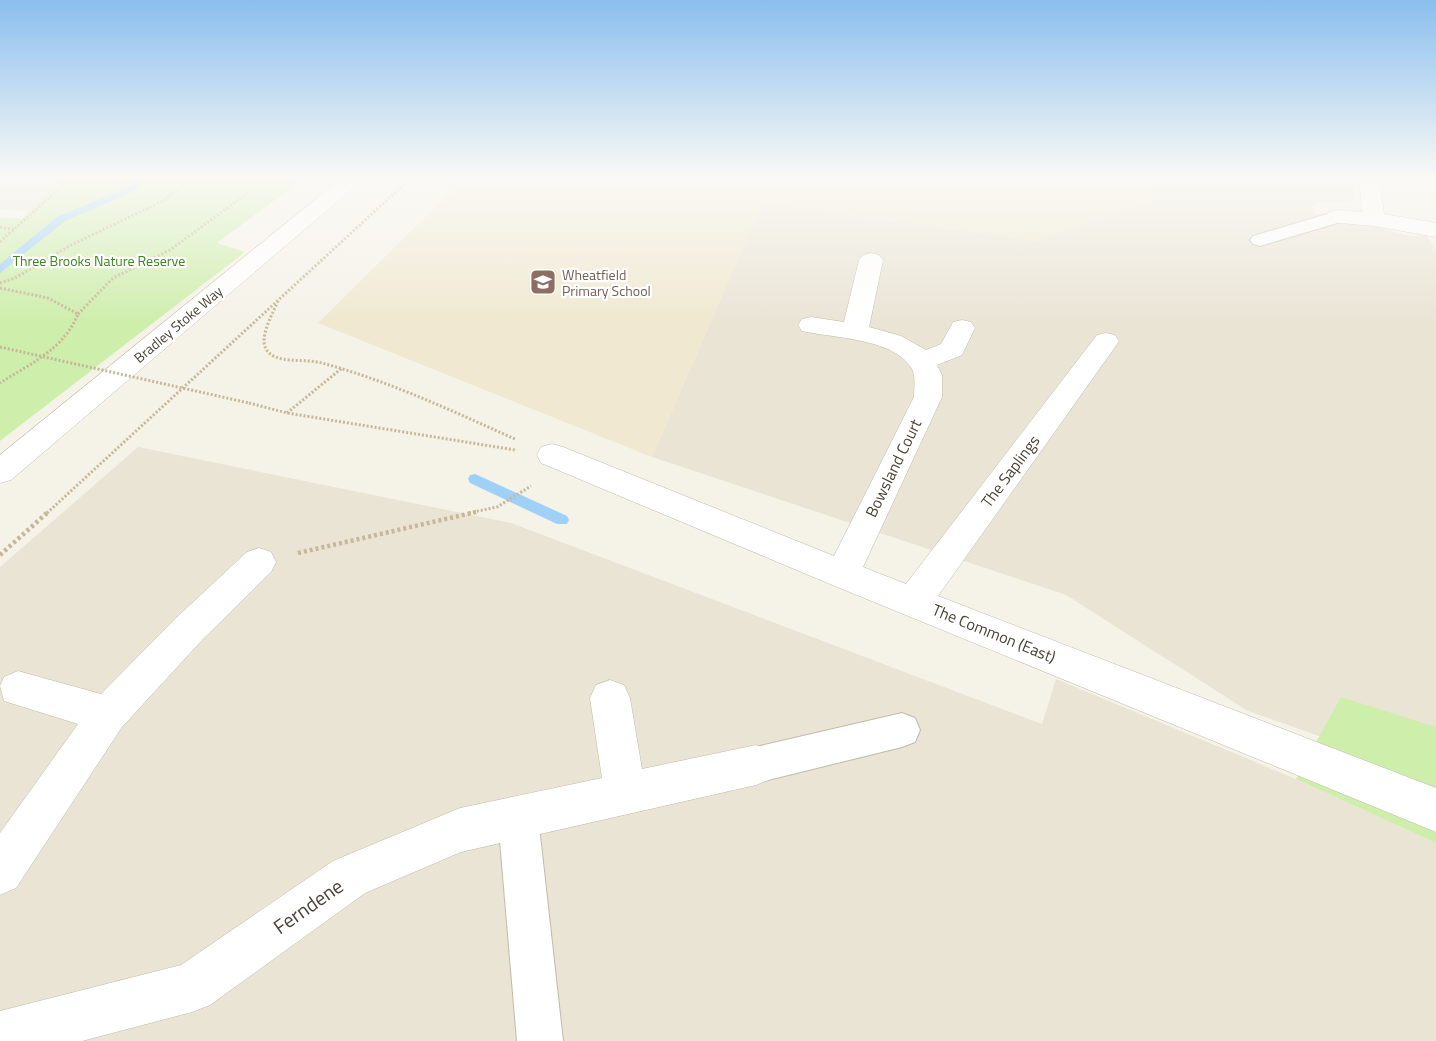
<svg xmlns="http://www.w3.org/2000/svg" width="1436" height="1041" font-family="'Titillium Web',sans-serif">
  <style>
    .residential { fill: #eae4d5 }
    .education { fill: #f0e8d0 }
    .green { fill: #ceeeac }
    .lines { fill: none; stroke-linecap: round; stroke-linejoin: round }
    .stream { fill: #9ed0f8; fill-rule: evenodd }
    .service-casing { stroke: #c2baa9; stroke-width: 2 }
    .minor-casing { stroke: #c2baa9; stroke-width: 1 }
    .tertiary-casing { stroke: #c2baa9; stroke-width: 1 }
    .path-far1 { stroke: #c6b798; stroke-width: 3; stroke-dasharray: 2 2; stroke-linecap: butt }
    .path { stroke: #c6b798; stroke-width: 4.5; stroke-dasharray: 3 3; stroke-linecap: butt }
    .service { fill: #fff; fill-rule: evenodd }
    .minor { fill: #fff; fill-rule: evenodd }
    .tertiary { fill: #fff; fill-rule: evenodd }
    .path-bridge { stroke: #c6b798; stroke-width: 3; stroke-dasharray: 2 2; stroke-linecap: butt }
    .labels { text-anchor: middle; dominant-baseline: central; stroke-width: 4.5; stroke-linejoin: round; paint-order: stroke }
    .far-park-label { font-size: 14px; fill: #438321; stroke: #fff }
    .far-education-label { font-size: 14px; fill: #785e54; stroke: #fff; text-anchor: start }
    .far-street-label { font-size: 14px; fill: #4a4235; stroke: #fff }
    .street-label { font-size: 16px; fill: #4a4235; stroke: #fff }
    .near-street-label { font-size: 20px; fill: #4a4235; stroke: #fff }
  </style>
  <rect width="100%" height="100%" fill="#f5f2e8"/>
  <g class="residential">
    <path d="M0 177H64L33 212 0 209Z"/>
    <path d="M1144 177H1352L1354 198 1349 201 1318 203 1312 207 1316 213 1328 220 1340 223 1377 227 1409 236H1427L1436 250V777L1248 711 1066 595 652 457 762 203 1037 241 1151 201Z"/>
    <path d="M138 447 511 523 1042 724 1056 679 1296 779 1436 843V1041H0V567Z"/>
  </g>
  <path class="education" d="M466 177H1144L1151 201 1037 241 762 203 652 457 318 323Z"/>
  <g class="green">
    <path d="M61 177H306L217 243 245 252 0 441V217L22 219Z"/>
    <path d="M1341 697 1436 727V843L1296 779Z"/>
  </g>
  <g class="lines">
    <g class="stream">
      <path d="M136 177H146L137 190 65 221 0 273V264L57 217 130 186Z"/>
      <path d="M475 474 567 516 569 520 567 524H557L470 483 468 479 470 475Z"/>
    </g>
    <defs>
      <g id="service">
        <path d="M1337 211 1344 213 1347 217 1344 221 1260 246 1253 244 1250 240 1253 236Z"/>
        <path d="M902 713 915 718 920 730 915 742 902 747 756 783 743 778 737 765 743 752 756 747Z"/>
        <path d="M518 797 532 803 538 817 563 1041H517L498 817 504 803Z"/>
      </g>
      <g id="minor">
        <path d="M1359 177H1379L1384 214 1436 223V237L1374 226 1329 222 1326 217 1329 212 1337 210 1362 212Z"/>
        <path d="M871 253 879 255 883 260 869 327 901 336 926 350 941 344 953 322 962 320 971 322 975 328 962 355 937 365 942 375V397L863 567 906 584 1097 335 1106 333 1115 335 1119 341 1115 347 938 596 1436 788V832L830 584 541 463 537 455 541 447 552 444 563 447 834 556 914 397C914 388 916 377 912 369 895 338 832 338 802 331L798 325 802 319 811 317 844 322 859 260 863 255Z"/>
        <path d="M259 548 271 552 276 562 271 572 202 640 122 727 16 888 0 895V833L78 724 4 701 0 686 4 677 18 671 101 694 176 618 247 552Z"/>
        <path d="M610 680 624 685 630 698 642 769 756 745 771 751 777 765 771 779 756 785 461 852 365 893 210 1005 192 1012 82 1041H0V1011L181 965 333 861 460 808 602 778 590 698 596 685Z"/>
      </g>
      <path id="tertiary" d="M343 177H366L11 480 0 483V455Z"/>
    </defs>
    <use href="#service" class="service-casing"/>
    <use href="#minor" class="minor-casing"/>
    <use href="#tertiary" class="tertiary-casing"/>
    <g class="path-far1">
      <path d="M0 227 15 230"/>
      <path d="M0 242 72 177"/>
      <path d="M0 283 15 278 71 245 165 200 191 177"/>
      <path d="M0 288 48 298 78 314C64 349 30 364 0 383"/>
      <path d="M278 301C273 313 259 337 266 349 275 365 306 358 322 363 389 381 452 411 515 439"/>
      <path d="M78 314 113 278 170 250 269 177"/>
      <path d="M249 403 287 413 515 450"/>
      <path d="M287 413 342 368"/>
      <path d="M47 513 412 177"/>
      <path d="M469 513 497 507 531 486"/>
    </g>
    <g class="path">
      <path d="M298 553 476 512"/>
      <path d="M0 555 48 512"/>
    </g>
    <use href="#service" class="service"/>
    <use href="#minor" class="minor"/>
    <use href="#tertiary" class="tertiary"/>
    <path class="path-bridge" d="M0 347 249 403"/>
  </g>
  <linearGradient id="sky" x2="0" y2="1"><stop stop-color="#8abfee"/><stop offset="0.55" stop-color="#faf9f5"/><stop offset="1" stop-color="#faf9f5" stop-opacity="0"/></linearGradient>
  <rect width="1436" height="323" fill="url(#sky)"/>
  <defs>
    <symbol id="school-square" viewBox="-11 -11 22 22"><rect x="-9" y="-9" width="18" height="18" rx="4" fill="#8d6e63" stroke="#fff"/><path d="M0-5L7-2L0 1L-7-2ZM-4 1L0 2.5L4 1V4Q0 6-4 4Z" fill="#fff"/></symbol>
  </defs>
  <g fill-rule="evenodd">
    <use href="#school-square" x="528" y="267" width="30" height="30"/>
  </g>
  <g class="labels">
    <g class="far-park-label">
      <text x="99" y="260">Three Brooks Nature Reserve</text>
    </g>
    <g class="far-education-label">
      <text x="562" y="274">Wheatfield<tspan x="562" dy="16">Primary School</tspan></text>
    </g>
    <g class="far-street-label">
      <text transform="translate(178 324) rotate(-40)">Bradley Stoke Way</text>
    </g>
    <g class="street-label">
      <text transform="translate(893 468) rotate(-64)">Bowsland Court</text>
      <text transform="translate(1010 471) rotate(-53)">The Saplings</text>
      <text transform="translate(994 633) rotate(22)">The Common (East)</text>
    </g>
    <g class="near-street-label">
      <text transform="translate(308 906) rotate(-35)">Ferndene</text>
    </g>
  </g>
</svg>
